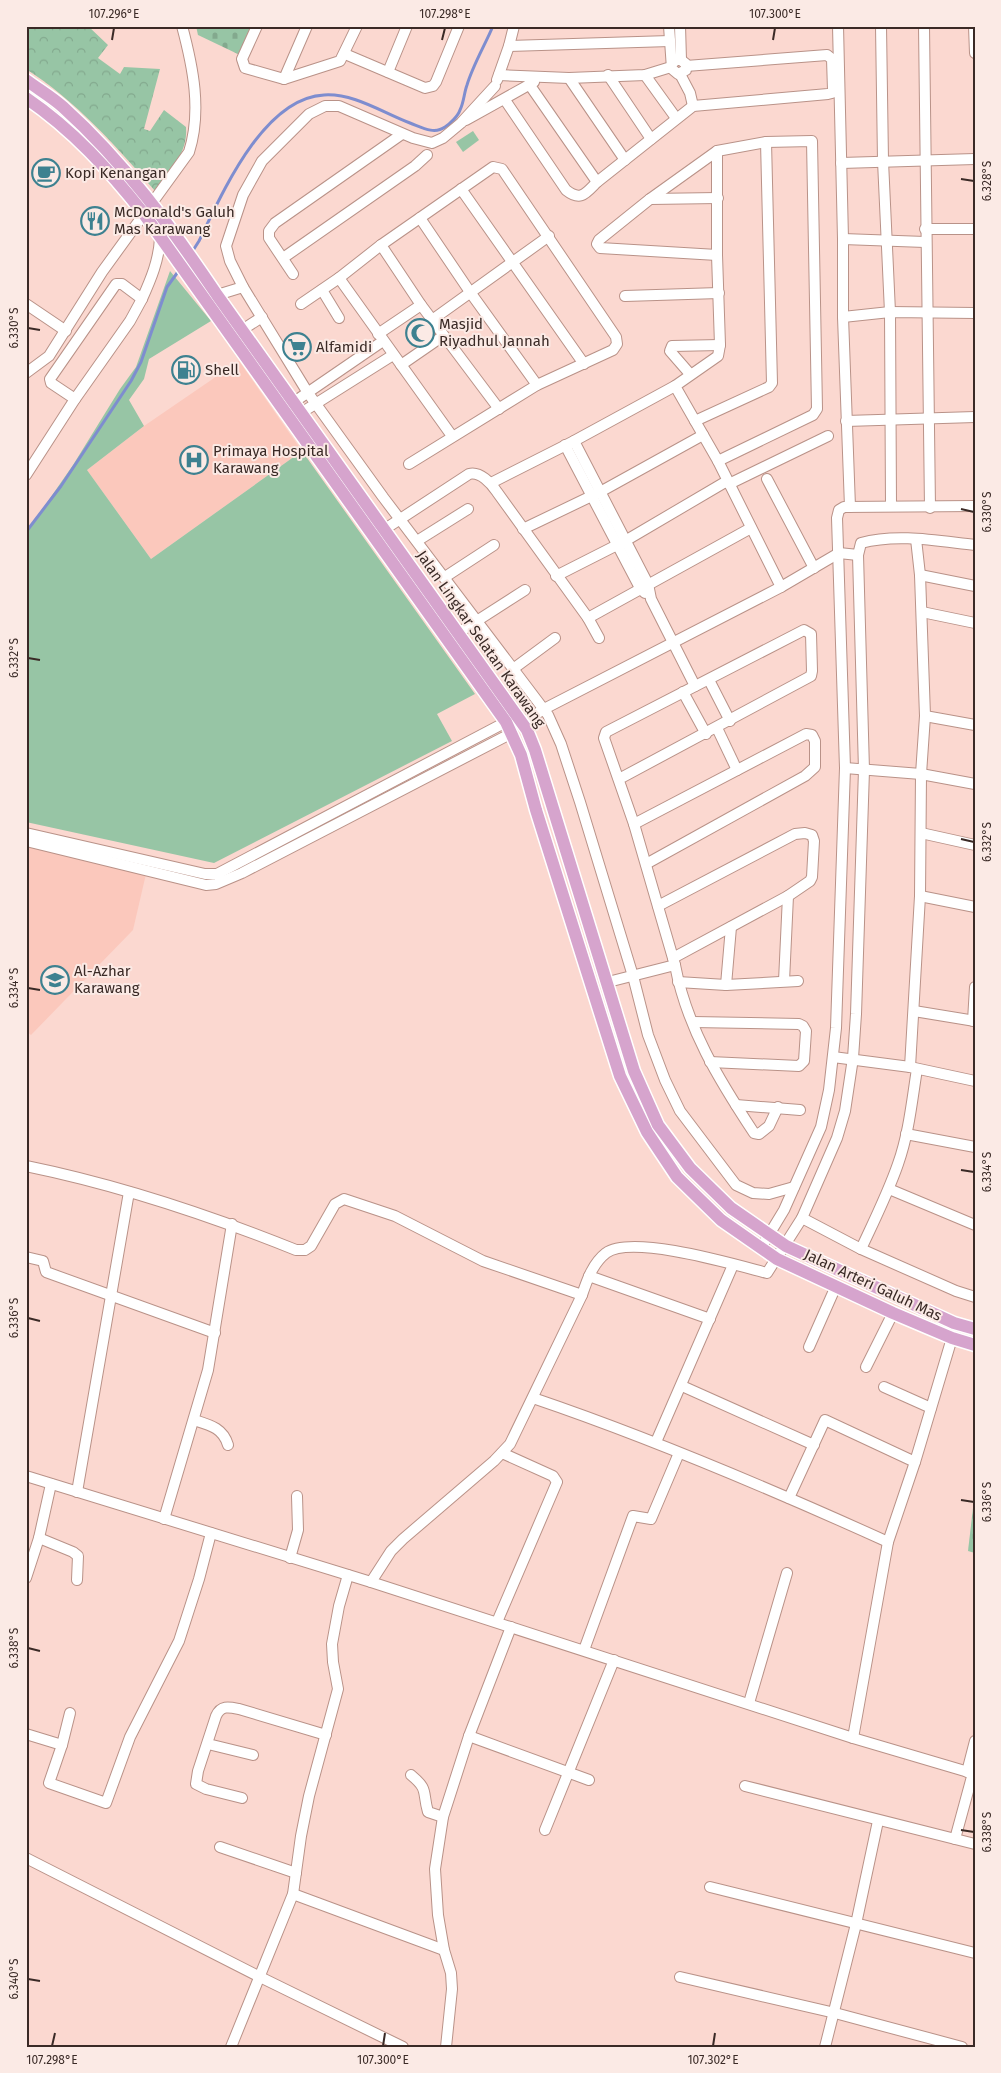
<svg xmlns="http://www.w3.org/2000/svg" width="1001" height="2073" font-family="'Fira Sans',sans-serif">
  <style>
    .built { fill: #fbc8bc }
    .grass { fill: #97c5a5 }
    .forest { fill: url(#forest-crowns) }
    .cemetery { fill: url(#cemetery-stones) }
    .lines { fill: none; stroke-linecap: round; stroke-linejoin: round }
    .stream { stroke: #7e8dcf; stroke-width: 3 }
    .minor-casing { stroke: #b99288; stroke-width: 12 }
    .major-casing { stroke: #fff; stroke-width: 15 }
    .minor { stroke: #fff; stroke-width: 10 }
    .major { stroke: #d6a4cd; stroke-width: 12 }
    .ticks { fill: none; stroke: #3a2a26; stroke-width: 2 }
    .labels { text-anchor: middle; dominant-baseline: central; stroke-width: 4; stroke-linejoin: round; paint-order: stroke }
    .poi-label { font-size: 15px; fill: #3a2a26; stroke: #fbeae5; text-anchor: start }
    .street-label { font-size: 15px; fill: #3a2a26; stroke: #fbeae5 }
    .neatline { fill: none; stroke: #3a2a26; stroke-width: 2 }
    .ticks-label { font-size: 12px; text-anchor: middle; fill: #3a2a26 }
  </style>
  <defs>
    <pattern id="forest-crowns" width="20" height="18" patternUnits="userSpaceOnUse" patternTransform="scale(1.25)"><rect width="20" height="18" fill="#97c5a5"/><path d="M2 6a3 3 0 1 1 6 0M12 15a3 3 0 1 1 6 0" fill="none" stroke="#83a98e"/></pattern>
    <pattern id="cemetery-stones" width="16" height="16" patternUnits="userSpaceOnUse" patternTransform="scale(1.25)"><rect width="16" height="16" fill="#97c5a5"/><path d="M2 7V4a2 2 0 0 1 4 0v3zM10 15v-3a2 2 0 0 1 4 0v3z" fill="#83a98e"/></pattern>
  </defs>
  <rect width="100%" height="100%" fill="#fbd8d0"/>
  <g class="built">
    <path d="M239 361 302 451 151 559 87 470 144 426Z"/>
    <path d="M26 845 146 874 133 930 31 1035 26 1031Z"/>
  </g>
  <g class="grass">
    <path d="M473 131 479 140 463 152 456 142Z"/>
    <path d="M170 271 211 321 149 359 144 379 129 400 144 426 87 470 151 559 302 451 475 694 437 714 452 741 214 863 26 822V533L73 465 120 389 136 367Z"/>
  </g>
  <path class="forest" d="M26 26H88L108 45 98 58 120 74 124 67 160 69 144 129 150 131 164 110 186 127C188 154 170 170 155 191 116 146 76 101 26 69Z"/>
  <g class="cemetery">
    <path d="M196 26H255L242 56 198 35Z"/>
    <path d="M975 1491V1553L968 1551Z"/>
  </g>
  <g class="lines">
    <g class="stream">
      <path d="M192 252 199 241C222 194 263 98 324 95 354 93 383 113 410 123 421 127 434 135 445 127 450 124 458 116 460 110 464 102 464 93 467 85 473 65 485 45 493 26"/>
      <path d="M26 532 61 486 131 381 141 362 167 287 180 269"/>
    </g>
    <defs>
      <g id="minor">
        <path d="M257 26 242 59 245 68 284 79 340 61 357 26"/>
        <path d="M669 26 672 69 678 74 686 70V64L681 60H677L672 63"/>
        <path d="M680 26 681 60"/>
        <path d="M838 26 843 239V317L850 507"/>
        <path d="M881 26 883 161 890 312 891 506"/>
        <path d="M924 26 930 508"/>
        <path d="M974 26 975 53"/>
        <path d="M509 46 670 41"/>
        <path d="M345 54 425 88 433 86 436 82 459 26"/>
        <path d="M388 72 407 26"/>
        <path d="M680 74 690 93 693 106"/>
        <path d="M499 75 569 78 645 75 671 67"/>
        <path d="M608 75 651 139"/>
        <path d="M645 75 676 118"/>
        <path d="M569 78 625 160"/>
        <path d="M284 79 307 26"/>
        <path d="M497 80 509 46 514 26"/>
        <path d="M529 84 597 182"/>
        <path d="M495 86 461 123 443 138 432 143 413 138 339 106H325L309 114 262 161 243 195 226 246 230 261 243 287 308 393 383 497 548 715 561 744 580 802 633 976 648 1035 665 1080 680 1111 736 1185 753 1193 769 1194 794 1187"/>
        <path d="M505 100 566 190C581 202 586 193 597 182L693 106 828 94 832 93 833 90 832 59 827 55 686 66"/>
        <path d="M466 120 534 82"/>
        <path d="M841 163 975 159"/>
        <path d="M461 189 584 364"/>
        <path d="M650 199 718 198"/>
        <path d="M420 218 470 292 537 385"/>
        <path d="M925 229H975"/>
        <path d="M843 239 925 242"/>
        <path d="M381 245 421 305 499 409"/>
        <path d="M717 255 600 248 597 244 599 240 650 199 717 151 766 142 812 141 817 409 813 415 718 461"/>
        <path d="M283 258 415 166 427 155"/>
        <path d="M293 274 269 238V231L275 223 402 134"/>
        <path d="M339 278 452 436"/>
        <path d="M322 290 339 318"/>
        <path d="M217 295 243 287"/>
        <path d="M625 296 719 293"/>
        <path d="M26 304 66 331"/>
        <path d="M301 304 339 278 381 245 493 167 502 169 616 337 617 344 613 350 537 385 409 464"/>
        <path d="M843 317 890 312 975 313"/>
        <path d="M432 320 549 236"/>
        <path d="M242 330 262 317"/>
        <path d="M378 334 421 305"/>
        <path d="M401 365 443 336"/>
        <path d="M26 373 49 356 102 272 189 152C202 111 193 67 182 26"/>
        <path d="M690 374 670 351 672 346 720 345"/>
        <path d="M675 386 718 461 781 587"/>
        <path d="M75 399 51 383 50 379 116 284H122L142 299C151 279 159 260 160 238"/>
        <path d="M294 402 383 341"/>
        <path d="M301 413 393 355"/>
        <path d="M695 421 769 387 772 383 766 142"/>
        <path d="M846 421 975 417"/>
        <path d="M574 441 648 584 651 599 695 686"/>
        <path d="M565 445 640 588 645 593"/>
        <path d="M26 475 75 399 130 321 142 299"/>
        <path d="M767 479 814 568"/>
        <path d="M491 483 574 441 675 386 718 356 720 345 717 255V151"/>
        <path d="M729 484 828 436"/>
        <path d="M385 529 469 474C480 471 491 483 497 492L588 618 599 638"/>
        <path d="M523 529 600 492 703 435"/>
        <path d="M417 541 468 509"/>
        <path d="M920 575 975 586"/>
        <path d="M556 576 625 541 727 481"/>
        <path d="M445 577 494 545"/>
        <path d="M922 612 975 623"/>
        <path d="M588 618 751 528"/>
        <path d="M458 633 525 590"/>
        <path d="M513 669 555 638"/>
        <path d="M709 680 730 721"/>
        <path d="M683 692 706 734"/>
        <path d="M925 716 975 725"/>
        <path d="M522 723 544 709 781 587 839 553 858 555"/>
        <path d="M717 728 737 770"/>
        <path d="M845 768 921 774 975 784"/>
        <path d="M619 779 811 676 812 671 811 634 804 630 606 732 604 738 634 824 675 965C687 1028 719 1080 754 1133L759 1134 769 1126 778 1107"/>
        <path d="M634 824 806 734 812 735 815 741V767L805 776 646 864"/>
        <path d="M26 833 205 874H217L506 722"/>
        <path d="M921 833 975 845"/>
        <path d="M26 841 206 885 216 884 242 873 512 733"/>
        <path d="M920 896 975 907"/>
        <path d="M658 906 795 834 805 833 812 835 814 841 812 877 810 881 788 896 673 958"/>
        <path d="M784 981 788 896"/>
        <path d="M608 982 675 965"/>
        <path d="M678 982 726 985 798 981"/>
        <path d="M726 985 731 927"/>
        <path d="M914 1011 975 1021"/>
        <path d="M973 1021 975 987"/>
        <path d="M693 1022 799 1024 803 1026 806 1031 804 1061 799 1066 710 1062"/>
        <path d="M833 1057 910 1067 975 1081"/>
        <path d="M910 1067 920 896 921 774 925 716 920 575 916 539"/>
        <path d="M736 1105 800 1110"/>
        <path d="M906 1134 975 1147"/>
        <path d="M26 1166C119 1185 209 1215 296 1250H305L311 1246 335 1204 344 1199 395 1216 483 1261 582 1295"/>
        <path d="M889 1189 975 1225"/>
        <path d="M802 1218 861 1249 956 1291 975 1297"/>
        <path d="M761 1248 784 1210 821 1127 829 1090 836 1028 845 768 837 518 839 510 844 507 975 506"/>
        <path d="M861 1249C874 1221 888 1193 898 1164 909 1133 912 1100 917 1069"/>
        <path d="M26 1257 43 1261 46 1272 215 1333"/>
        <path d="M589 1276 710 1319"/>
        <path d="M809 1347 836 1286"/>
        <path d="M866 1367 893 1313"/>
        <path d="M682 1386 814 1445"/>
        <path d="M884 1387 931 1408"/>
        <path d="M533 1398C654 1439 771 1489 888 1542"/>
        <path d="M194 1420C210 1425 223 1428 228 1445"/>
        <path d="M656 1442 733 1265"/>
        <path d="M26 1476 371 1582 853 1738 975 1774"/>
        <path d="M77 1492 129 1192"/>
        <path d="M789 1498 825 1420 915 1462"/>
        <path d="M164 1519 208 1370 232 1224"/>
        <path d="M39 1538 73 1552 78 1556 77 1580"/>
        <path d="M290 1558 298 1530 297 1496"/>
        <path d="M26 1578 39 1538 51 1484"/>
        <path d="M371 1582 391 1551 403 1539 494 1461 510 1444 582 1295C587 1280 593 1263 606 1253 632 1234 736 1265 767 1273L802 1218 837 1138 845 1111 853 1058 856 1014 864 770 858 555 861 543C897 533 938 541 975 545"/>
        <path d="M497 1622 557 1482 553 1476 502 1453"/>
        <path d="M584 1650 633 1516 651 1519 679 1453"/>
        <path d="M749 1703 787 1573"/>
        <path d="M26 1734 62 1745 49 1783 106 1803 130 1737 179 1641 199 1579 211 1533"/>
        <path d="M469 1736 589 1780"/>
        <path d="M853 1738 888 1542 915 1462 952 1338"/>
        <path d="M208 1744 253 1755"/>
        <path d="M62 1745 70 1713"/>
        <path d="M967 1772 975 1741"/>
        <path d="M411 1775C429 1790 422 1791 428 1812L443 1817"/>
        <path d="M745 1786 975 1844"/>
        <path d="M242 1798 206 1789 196 1784 198 1771 216 1716C221 1705 229 1707 239 1709L326 1735"/>
        <path d="M545 1830 614 1660"/>
        <path d="M955 1839 973 1773"/>
        <path d="M220 1847 296 1873"/>
        <path d="M26 1858 260 1977 403 2047"/>
        <path d="M710 1887 975 1953"/>
        <path d="M293 1894 444 1950"/>
        <path d="M680 1977 835 2013 962 2047"/>
        <path d="M231 2047 293 1894 301 1836 309 1796 338 1689 333 1662 332 1644 339 1606 348 1575"/>
        <path d="M446 2047 452 1989 451 1973 444 1950 438 1915 435 1869 443 1817 469 1736 511 1627"/>
        <path d="M825 2047 856 1924 878 1821"/>
      </g>
      <g id="major">
        <path d="M26 80C38 89 52 97 63 107 125 163 171 227 217 295L527 730 535 750 634 1071 658 1125 690 1168 731 1208 786 1246 954 1323 975 1329"/>
        <path d="M26 98C73 130 109 170 144 214L506 722 521 755 536 810 620 1076 647 1132 677 1177 721 1220 777 1259 893 1313 952 1338 975 1345"/>
      </g>
    </defs>
    <use href="#minor" class="minor-casing"/>
    <use href="#major" class="major-casing"/>
    <use href="#minor" class="minor"/>
    <use href="#major" class="major"/>
  </g>
  <path class="ticks" d="M112 40 114 28M442 40 445 28M773 40 775 28M961 179 974 181M28 328 40 330M961 509 974 512M28 658 40 660M961 839 974 842M28 988 40 990M961 1170 974 1172M28 1318 40 1321M961 1500 974 1502M28 1648 40 1651M961 1830 974 1832M28 1979 40 1981M52 2046 55 2033M383 2046 385 2033M713 2046 715 2033"/>
  <defs>
    <symbol id="cafe-ring" viewBox="-11 -11 22 22"><circle r="9.5" fill="#fbeae5" stroke="#3d8190" stroke-width="1.5"/><path d="M-5.5-4.5H6V0H3Q3 3.5 0 3.5H-2.5Q-5.5 3.5-5.5 0ZM3-3.2v2h1.7v-2ZM-6 4.5H4V6H-6Z" fill="#3d8190"/></symbol>
    <symbol id="restaurant-ring" viewBox="-11 -11 22 22"><circle r="9.5" fill="#fbeae5" stroke="#3d8190" stroke-width="1.5"/><path d="M-5-6h1v4h1v-4h1v4h1v-4h1v5L-1.5 .5V6h-2V.5L-5-1ZM5-6V6H3V1.5H1.5Q1.5-4 5-6Z" fill="#3d8190"/></symbol>
    <symbol id="mosque-ring" viewBox="-11 -11 22 22"><circle r="9.5" fill="#fbeae5" stroke="#3d8190" stroke-width="1.5"/><path d="M3.5-4.9A6 6 0 1 0 3.5 4.9A5 5 0 1 1 3.5-4.9Z" fill="#3d8190"/></symbol>
    <symbol id="supermarket-ring" viewBox="-11 -11 22 22"><circle r="9.5" fill="#fbeae5" stroke="#3d8190" stroke-width="1.5"/><path d="M-6-5.5h2.5l.6 2H6L4.5 2H-2.5L-4.4-4H-6ZM-1.5 3.2a1.3 1.3 0 1 0 .1 0ZM3 3.2a1.3 1.3 0 1 0 .1 0Z" fill="#3d8190"/></symbol>
    <symbol id="fuel-ring" viewBox="-11 -11 22 22"><circle r="9.5" fill="#fbeae5" stroke="#3d8190" stroke-width="1.5"/><path d="M-5.5-6h7V0h2V4h1.3V-2.5L3-4.5l.8-.8L6-3V5H2.5V1h-1V6h-7ZM-4.2-4.7v3.2H.2V-4.7Z" fill="#3d8190"/></symbol>
    <symbol id="hospital-ring" viewBox="-11 -11 22 22"><circle r="9.5" fill="#fbeae5" stroke="#3d8190" stroke-width="1.5"/><path d="M-5-5h3v3.5h4V-5h3V5h-3V1.5h-4V5h-3Z" fill="#3d8190"/></symbol>
    <symbol id="school-ring" viewBox="-11 -11 22 22"><circle r="9.5" fill="#fbeae5" stroke="#3d8190" stroke-width="1.5"/><path d="M0-5L7-2L0 1L-7-2ZM-4 1L0 2.5L4 1V4Q0 6-4 4Z" fill="#3d8190"/></symbol>
  </defs>
  <g fill-rule="evenodd">
    <use href="#cafe-ring" x="30" y="157" width="32" height="32"/>
    <use href="#restaurant-ring" x="79" y="205" width="32" height="32"/>
    <use href="#mosque-ring" x="404" y="317" width="32" height="32"/>
    <use href="#supermarket-ring" x="281" y="331" width="32" height="32"/>
    <use href="#fuel-ring" x="170" y="354" width="32" height="32"/>
    <use href="#hospital-ring" x="178" y="444" width="32" height="32"/>
    <use href="#school-ring" x="39" y="964" width="32" height="32"/>
  </g>
  <g class="labels">
    <g class="poi-label">
      <text x="65" y="173">Kopi Kenangan</text>
      <text x="114" y="212">McDonald's Galuh<tspan x="114" dy="17">Mas Karawang</tspan></text>
      <text x="439" y="324">Masjid<tspan x="439" dy="17">Riyadhul Jannah</tspan></text>
      <text x="316" y="347">Alfamidi</text>
      <text x="205" y="370">Shell</text>
      <text x="213" y="451">Primaya Hospital<tspan x="213" dy="17">Karawang</tspan></text>
      <text x="74" y="971">Al-Azhar<tspan x="74" dy="17">Karawang</tspan></text>
    </g>
    <g class="street-label">
      <text transform="translate(481 639) rotate(55)">Jalan Lingkar Selatan Karawang</text>
      <text transform="translate(873 1285) rotate(25)">Jalan Arteri Galuh Mas</text>
    </g>
  </g>
  <rect width="1001" height="2073" fill="none" stroke="#fbeae5" stroke-width="55"/>
  <rect x="28" y="28" width="946" height="2018" class="neatline"/>
  <g class="ticks-label">
    <text x="114" y="18">107.296°E</text>
    <text x="445" y="18">107.298°E</text>
    <text x="775" y="18">107.300°E</text>
    <text transform="translate(987 181) rotate(-90)" y="4">6.328°S</text>
    <text transform="translate(14 328) rotate(-90)" y="4">6.330°S</text>
    <text transform="translate(987 512) rotate(-90)" y="4">6.330°S</text>
    <text transform="translate(14 658) rotate(-90)" y="4">6.332°S</text>
    <text transform="translate(987 842) rotate(-90)" y="4">6.332°S</text>
    <text transform="translate(14 988) rotate(-90)" y="4">6.334°S</text>
    <text transform="translate(987 1172) rotate(-90)" y="4">6.334°S</text>
    <text transform="translate(14 1318) rotate(-90)" y="4">6.336°S</text>
    <text transform="translate(987 1502) rotate(-90)" y="4">6.336°S</text>
    <text transform="translate(14 1648) rotate(-90)" y="4">6.338°S</text>
    <text transform="translate(987 1832) rotate(-90)" y="4">6.338°S</text>
    <text transform="translate(14 1979) rotate(-90)" y="4">6.340°S</text>
    <text x="52" y="2064">107.298°E</text>
    <text x="383" y="2064">107.300°E</text>
    <text x="713" y="2064">107.302°E</text>
  </g>
</svg>
